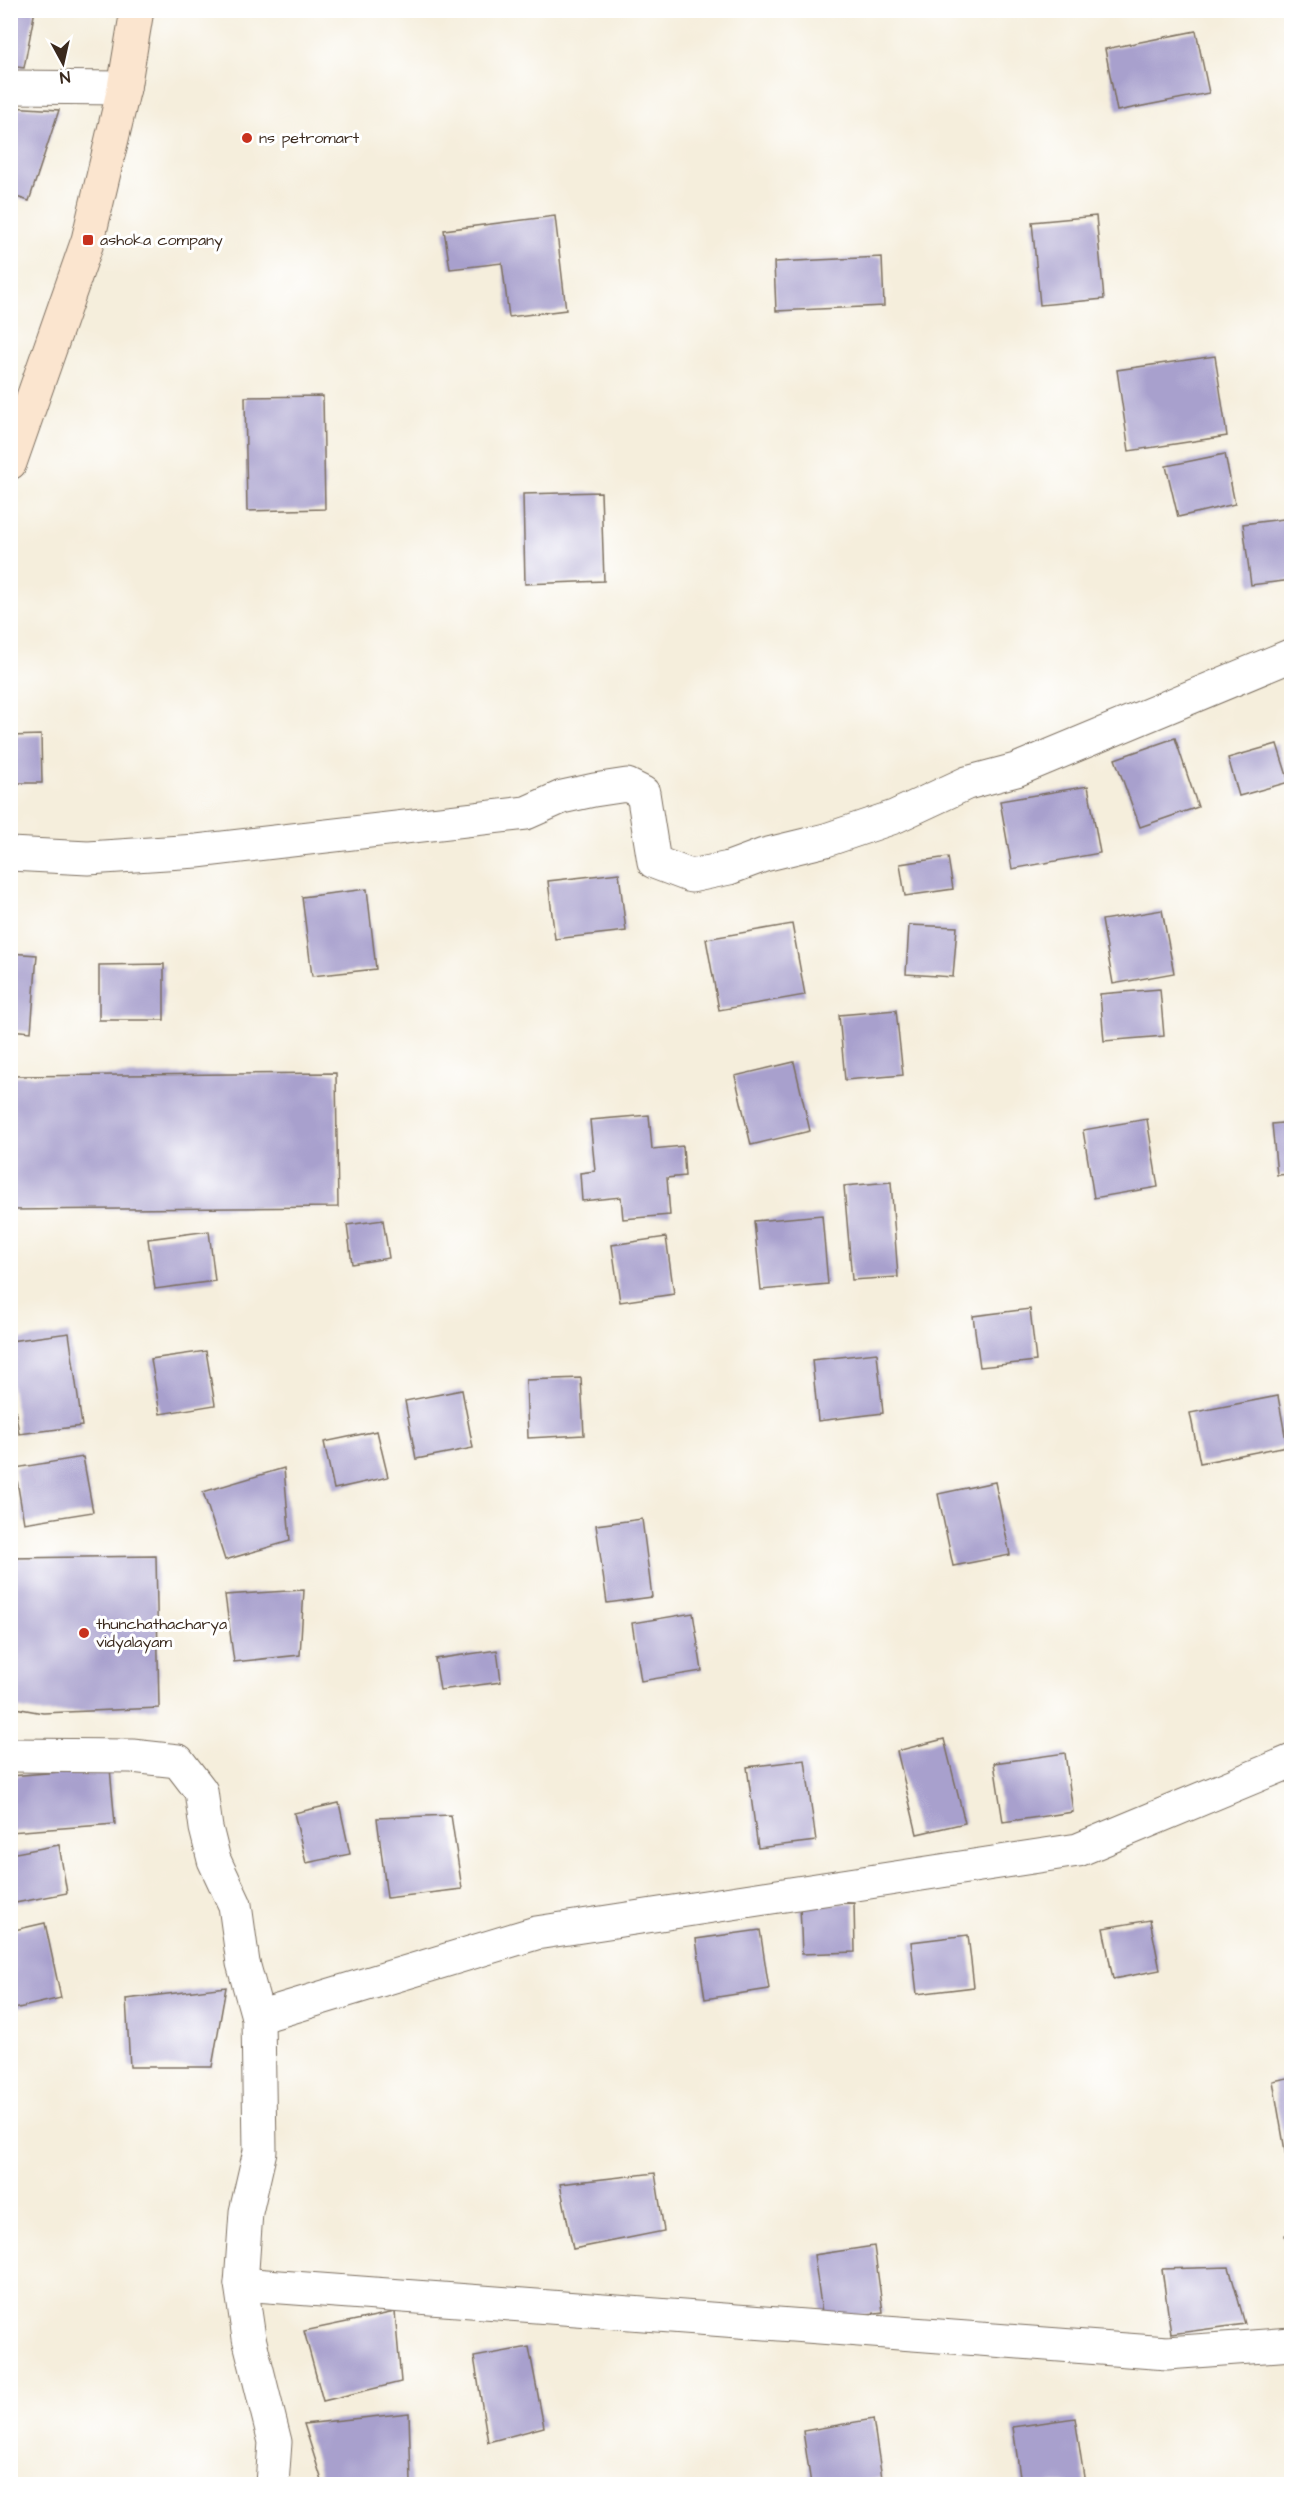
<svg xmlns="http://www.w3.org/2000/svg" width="1302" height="2495" font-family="'Architects Daughter',sans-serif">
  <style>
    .building { fill: #a8a0cd }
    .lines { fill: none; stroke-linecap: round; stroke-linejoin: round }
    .street-casing { stroke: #7c6f60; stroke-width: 35 }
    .secondary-casing { stroke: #7c6f60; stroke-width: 35 }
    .street { stroke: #fff; stroke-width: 33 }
    .secondary { stroke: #fbe5cf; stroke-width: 33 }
    .poi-dot { fill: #c8321e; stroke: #fff; stroke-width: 2 }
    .labels { text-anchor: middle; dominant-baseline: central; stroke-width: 6; stroke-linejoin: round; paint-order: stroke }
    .poi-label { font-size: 16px; fill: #3b2a1e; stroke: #fff; text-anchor: start }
  </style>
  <rect width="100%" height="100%" fill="#fff"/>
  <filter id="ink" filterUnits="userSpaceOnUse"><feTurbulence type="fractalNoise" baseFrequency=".0167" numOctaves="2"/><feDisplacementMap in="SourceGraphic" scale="12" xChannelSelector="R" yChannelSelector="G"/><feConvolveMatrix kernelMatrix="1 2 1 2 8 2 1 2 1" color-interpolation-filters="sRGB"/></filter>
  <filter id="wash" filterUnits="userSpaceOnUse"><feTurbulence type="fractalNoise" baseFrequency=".008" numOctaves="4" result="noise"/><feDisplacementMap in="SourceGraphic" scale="24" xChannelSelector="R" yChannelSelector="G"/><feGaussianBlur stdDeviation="1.35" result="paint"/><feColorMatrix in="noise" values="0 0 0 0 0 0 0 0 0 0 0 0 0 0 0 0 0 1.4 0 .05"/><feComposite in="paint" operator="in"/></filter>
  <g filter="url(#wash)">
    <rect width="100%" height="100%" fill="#f5eedc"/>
    <g id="blocks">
      <g class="building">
        <path d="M10 10H35L24 68 10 66Z"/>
        <path d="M1196 31 1209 93 1117 111 1105 49Z"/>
        <path d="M10 107 59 110 29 201 10 195Z"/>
        <path d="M555 216 566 310 509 317 502 263 450 269 444 230Z"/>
        <path d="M1096 216 1104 299 1040 305 1032 222Z"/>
        <path d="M882 257 884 306 776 311 774 262Z"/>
        <path d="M1215 356 1227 436 1129 451 1117 370Z"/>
        <path d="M323 396 325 509 247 511 245 397Z"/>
        <path d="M1225 454 1235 504 1178 517 1166 466Z"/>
        <path d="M601 492 604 581 525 584 523 494Z"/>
        <path d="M1292 518V580L1251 585 1243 524Z"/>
        <path d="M41 735 42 783H10V736Z"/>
        <path d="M1175 738 1198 807 1140 827 1115 759Z"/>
        <path d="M1277 744 1289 782 1239 796 1228 758Z"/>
        <path d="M1088 786 1100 853 1012 869 1000 801Z"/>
        <path d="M948 857 953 889 905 896 900 864Z"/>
        <path d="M619 873 626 931 555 939 548 881Z"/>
        <path d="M367 889 376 969 312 976 302 897Z"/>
        <path d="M1162 910 1174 973 1113 984 1102 920Z"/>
        <path d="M792 924 805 995 719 1010 706 939Z"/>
        <path d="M909 925 957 927 953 977 906 974Z"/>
        <path d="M10 953 37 955 31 1032 10 1030Z"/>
        <path d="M164 964V1020H99V965Z"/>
        <path d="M1160 989 1164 1036 1104 1041 1100 994Z"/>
        <path d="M896 1010 903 1075 845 1080 839 1015Z"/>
        <path d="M794 1062 810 1131 751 1145 735 1076Z"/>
        <path d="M336 1073 338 1207 10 1210V1076Z"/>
        <path d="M649 1115 652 1149 683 1146 685 1176 667 1178 670 1215 623 1219 621 1197 582 1201 580 1173 595 1171 590 1120Z"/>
        <path d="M1147 1119 1158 1187 1094 1198 1083 1130Z"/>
        <path d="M1292 1122V1174L1277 1175 1272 1124Z"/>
        <path d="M891 1182 898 1277 852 1280 844 1186Z"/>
        <path d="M822 1215 828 1284 761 1290 754 1221Z"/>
        <path d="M383 1220 389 1258 352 1264 347 1225Z"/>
        <path d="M209 1231 215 1281 155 1289 148 1239Z"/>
        <path d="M666 1237 674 1294 620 1302 612 1245Z"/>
        <path d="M1030 1309 1036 1361 980 1367 973 1316Z"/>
        <path d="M69 1333 82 1426 19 1434 10 1374V1341Z"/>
        <path d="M206 1351 215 1405 160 1414 151 1359Z"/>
        <path d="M877 1353 883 1413 818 1421 812 1360Z"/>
        <path d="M581 1378 584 1435 528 1438 526 1380Z"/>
        <path d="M462 1390 473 1448 416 1459 405 1401Z"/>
        <path d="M1278 1396 1287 1446 1200 1463 1190 1413Z"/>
        <path d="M377 1431 388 1477 334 1489 324 1442Z"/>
        <path d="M83 1457 93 1512 24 1523 15 1468Z"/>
        <path d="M284 1468 290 1541 225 1560 203 1492Z"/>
        <path d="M995 1482 1010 1555 953 1566 938 1494Z"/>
        <path d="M642 1519 652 1597 607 1603 596 1525Z"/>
        <path d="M156 1556 159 1708 43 1713 10 1707V1558Z"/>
        <path d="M304 1590 300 1655 234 1662 225 1595Z"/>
        <path d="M693 1613 702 1671 641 1681 632 1623Z"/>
        <path d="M497 1650 501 1682 440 1690 435 1659Z"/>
        <path d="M944 1739 965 1823 917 1834 897 1751Z"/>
        <path d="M1065 1753 1073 1812 1003 1822 994 1763Z"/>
        <path d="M805 1760 816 1841 758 1848 747 1767Z"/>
        <path d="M110 1768 115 1824 10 1832V1776Z"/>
        <path d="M339 1803 350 1854 306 1863 294 1813Z"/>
        <path d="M451 1815 462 1889 387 1898 377 1818Z"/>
        <path d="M59 1845 67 1893 10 1904V1854Z"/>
        <path d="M854 1903 855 1952 802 1954 800 1904Z"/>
        <path d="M1150 1920 1160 1970 1113 1979 1103 1928Z"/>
        <path d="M45 1923 61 1998 10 2010V1931Z"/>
        <path d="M760 1930 769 1989 705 1999 696 1939Z"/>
        <path d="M968 1935 974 1987 917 1994 911 1942Z"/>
        <path d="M226 1987 212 2067H130L126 1999Z"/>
        <path d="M1292 2077V2180H1290L1273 2081Z"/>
        <path d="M655 2173 664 2231 573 2249 560 2184Z"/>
        <path d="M1292 2233V2264H1290L1285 2235Z"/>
        <path d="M874 2246 883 2312 823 2320 814 2255Z"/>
        <path d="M1229 2267 1245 2324 1171 2334 1162 2269Z"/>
        <path d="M395 2312 401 2382 323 2401 304 2331Z"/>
        <path d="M529 2347 544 2427 488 2442 474 2357Z"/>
        <path d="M409 2413 411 2483 323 2484 304 2424Z"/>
        <path d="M1075 2418 1085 2484H1021L1013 2427Z"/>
        <path d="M873 2419 882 2478 845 2484H811L803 2431Z"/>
      </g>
    </g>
  </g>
  <g filter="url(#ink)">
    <use href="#blocks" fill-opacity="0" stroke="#7c6f60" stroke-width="1.5"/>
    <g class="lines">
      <defs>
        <g id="street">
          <path d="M10 87 124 88"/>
          <path d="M10 854 88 858 197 851 526 813 562 797 594 790 627 785 643 793 654 862 691 876 729 868 764 855 826 840 894 817 967 783 1016 770 1292 655"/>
          <path d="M10 1755 132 1756 178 1761 201 1791 206 1828 214 1860 235 1905 243 1963 258 2017 260 2151 246 2212 241 2284 249 2338 275 2442 272 2484"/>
          <path d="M258 2017 536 1933 1078 1850 1292 1761"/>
          <path d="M241 2284 1167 2353 1292 2344"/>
        </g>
        <path id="secondary" d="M10 463 88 240 124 88 137 10"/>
      </defs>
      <use href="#street" class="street-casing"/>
      <use href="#secondary" class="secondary-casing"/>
      <use href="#street" class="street"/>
      <use href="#secondary" class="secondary"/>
    </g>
  </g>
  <g class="poi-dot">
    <circle cx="247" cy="138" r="6"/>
    <rect x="82" y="234" width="12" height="12" rx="3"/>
    <circle cx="84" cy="1633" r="6"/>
  </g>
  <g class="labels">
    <g class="poi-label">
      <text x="259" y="138">ns petromart</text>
      <text x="100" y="240">ashoka company</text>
      <text x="96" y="1624">thunchathacharya<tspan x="96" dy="18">vidyalayam</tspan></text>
    </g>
  </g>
  <rect width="1302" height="2495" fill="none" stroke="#fff" stroke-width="36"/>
  <g transform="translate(63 63) rotate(172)" stroke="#ffffff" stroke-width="4.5" paint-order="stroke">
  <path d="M0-4.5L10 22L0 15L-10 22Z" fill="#3b2a1e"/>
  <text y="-9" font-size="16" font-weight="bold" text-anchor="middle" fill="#3b2a1e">N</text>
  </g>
</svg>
